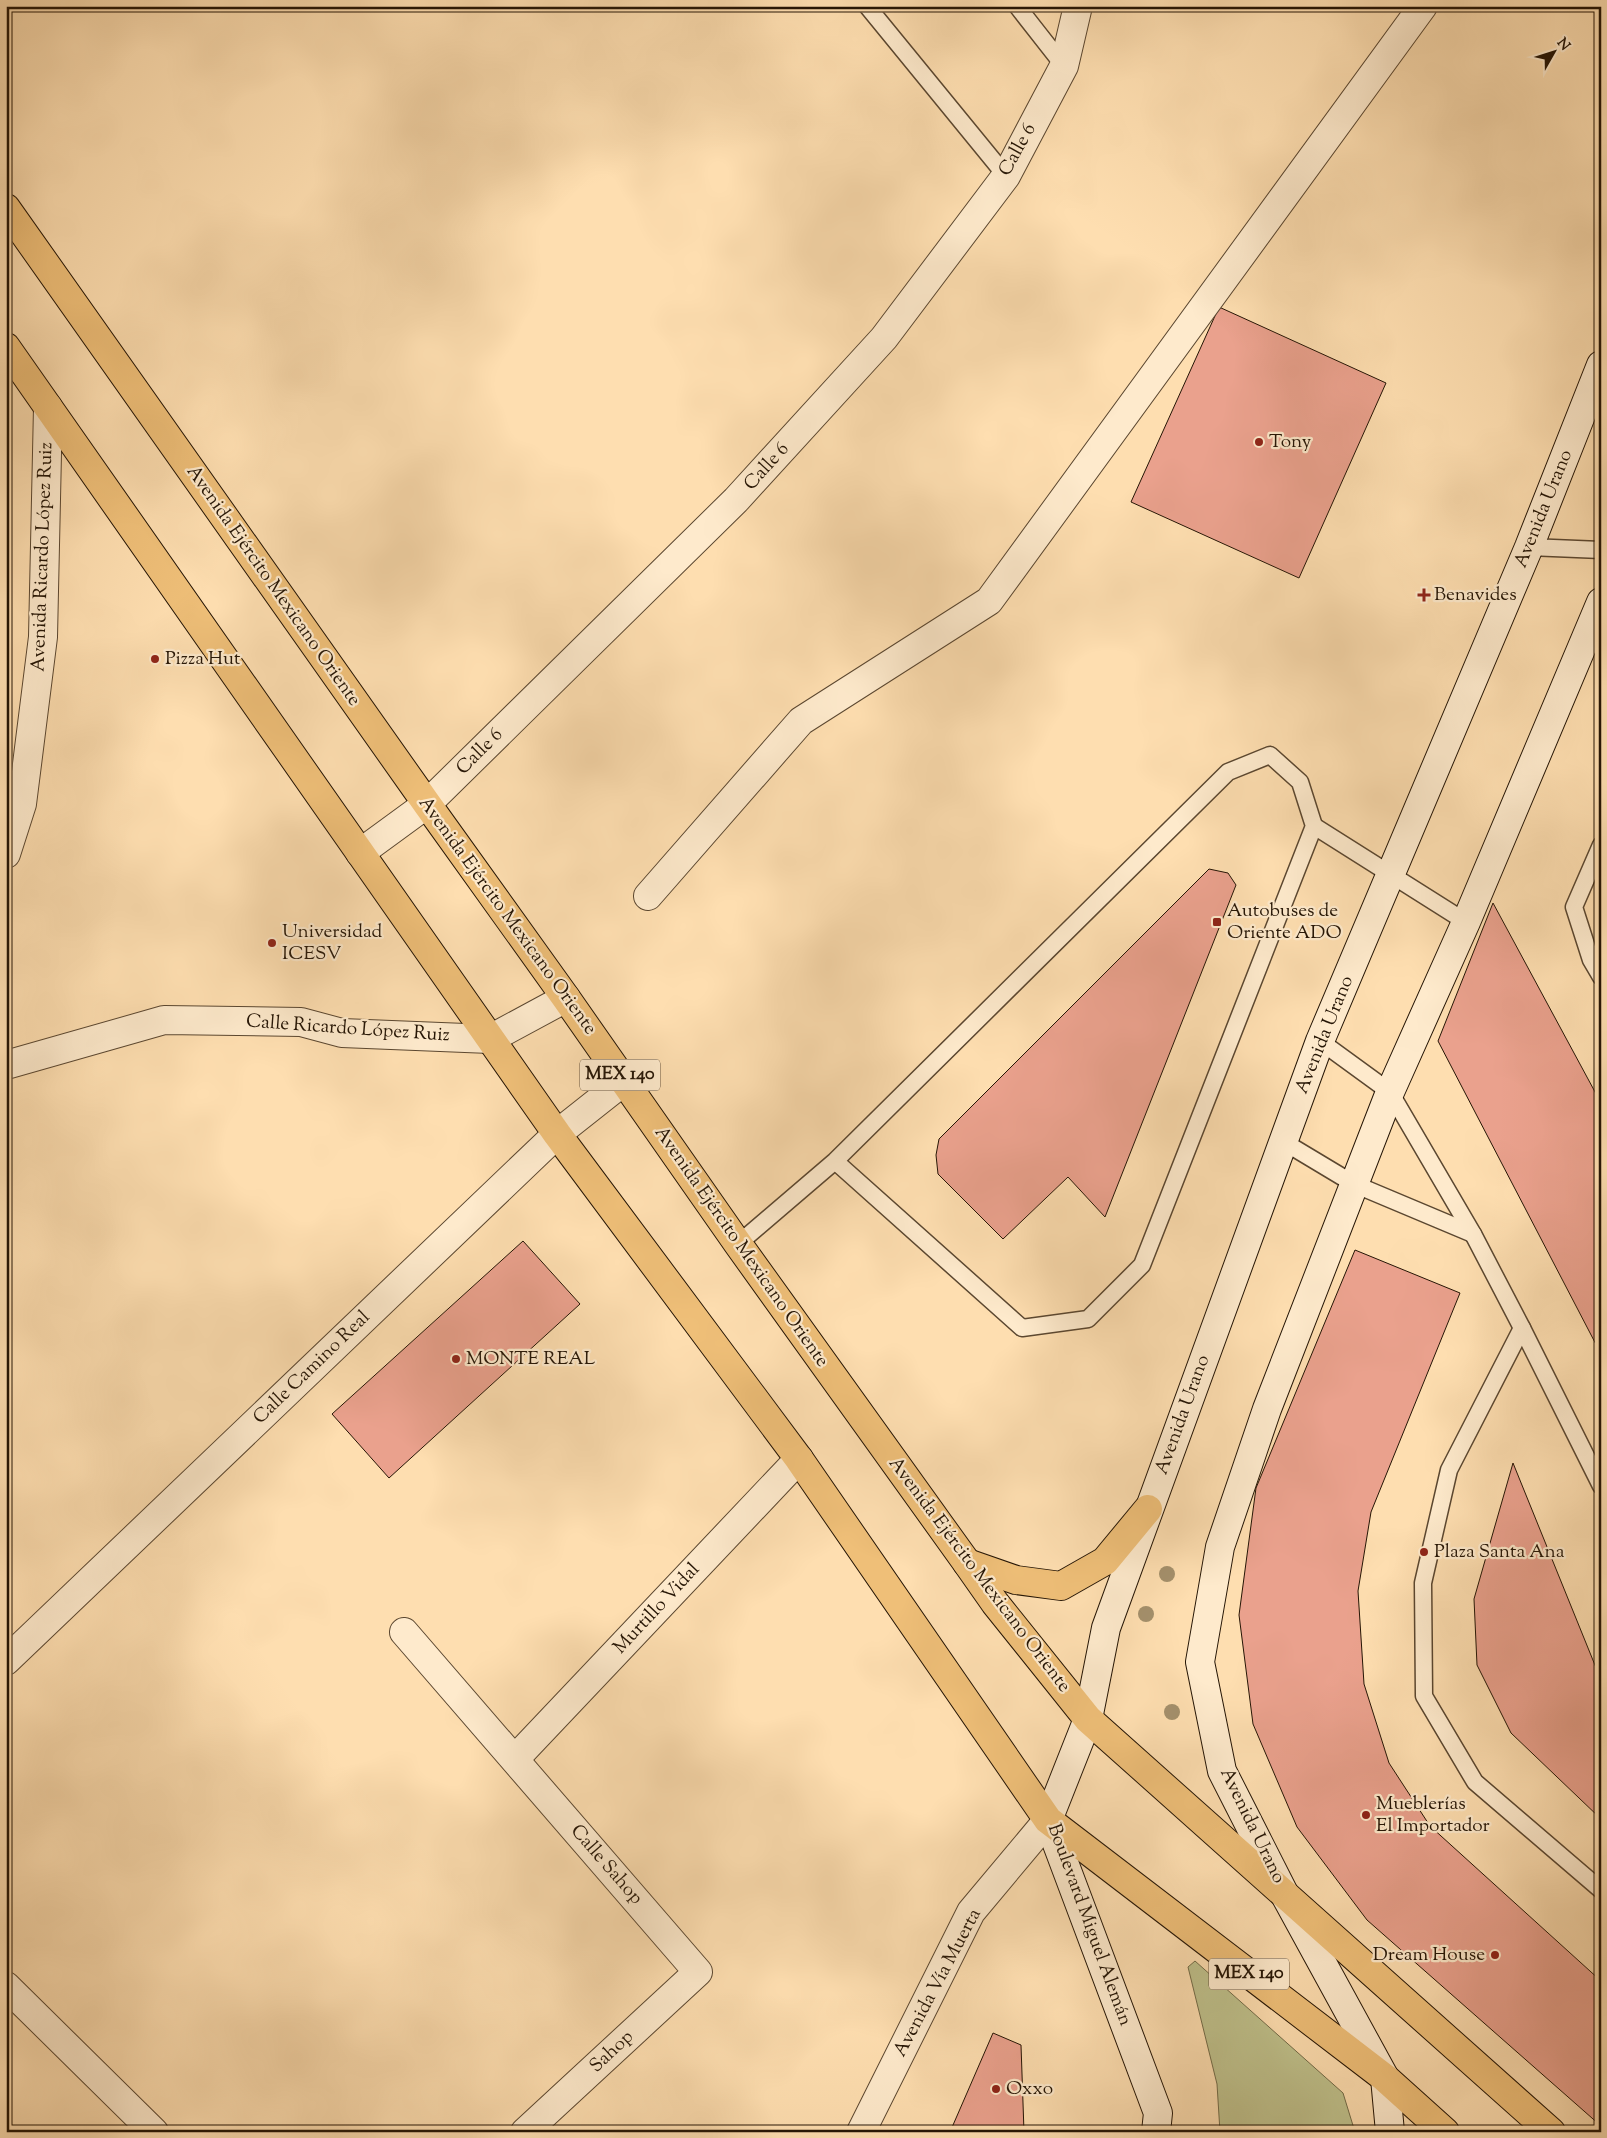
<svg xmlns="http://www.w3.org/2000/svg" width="1607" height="2138" font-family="'Sorts Mill Goudy',serif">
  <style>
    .green { fill: #bfc18c; stroke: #726b48 }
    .building { fill: #eaa18d; stroke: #251505 }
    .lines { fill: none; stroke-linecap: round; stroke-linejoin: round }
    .service-casing { stroke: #5b4730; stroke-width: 19 }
    .minor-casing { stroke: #5b4730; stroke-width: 30 }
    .tertiary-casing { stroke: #5b4730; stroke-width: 30 }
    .secondary-casing { stroke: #251505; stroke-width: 30 }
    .primary-casing { stroke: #251505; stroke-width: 30 }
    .service { stroke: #feeacc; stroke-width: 16 }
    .minor { stroke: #feeacc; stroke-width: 28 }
    .tertiary { stroke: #feeacc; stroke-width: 28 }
    .secondary { stroke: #feeacc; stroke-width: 28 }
    .primary { stroke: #efbf78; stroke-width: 28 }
    .tree { fill: #a4906c }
    .poi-dot { fill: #8f2418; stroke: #feeacc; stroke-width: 2 }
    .labels { text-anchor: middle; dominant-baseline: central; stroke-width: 4.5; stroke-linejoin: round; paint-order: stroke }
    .shield { fill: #feeacc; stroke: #665541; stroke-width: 1 }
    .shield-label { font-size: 18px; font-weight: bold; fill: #251505 }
    .street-label { font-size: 19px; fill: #251505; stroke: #feeacc }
    .poi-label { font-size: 19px; fill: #251505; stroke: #feeacc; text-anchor: start }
  </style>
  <rect width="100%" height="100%" fill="#fedeb0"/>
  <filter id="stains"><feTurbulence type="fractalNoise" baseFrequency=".004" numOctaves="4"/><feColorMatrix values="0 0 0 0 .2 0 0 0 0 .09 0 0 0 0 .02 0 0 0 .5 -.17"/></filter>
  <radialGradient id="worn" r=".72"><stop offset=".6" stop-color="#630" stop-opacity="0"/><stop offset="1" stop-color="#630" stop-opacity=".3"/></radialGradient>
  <path class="green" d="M1195 1961 1343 2093 1355 2132H1220L1217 2084 1188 1967Z"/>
  <g class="building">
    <path d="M1219 307 1386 383 1299 578 1131 502Z"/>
    <path d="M1209 869 1228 873 1236 885 1105 1217 1068 1177 1003 1239 938 1174 936 1155 939 1139Z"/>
    <path d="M1493 903 1601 1103V1354L1438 1041Z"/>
    <path d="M523 1241 580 1304 389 1478 332 1414Z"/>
    <path d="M1355 1250 1460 1293 1371 1512 1358 1591 1364 1684 1389 1763 1430 1826 1601 1981V2126L1367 1920 1297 1827 1253 1724 1239 1615 1256 1488Z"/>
    <path d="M1513 1463 1601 1680V1819L1511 1733 1477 1665 1474 1599Z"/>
    <path d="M993 2033 1021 2045 1024 2132H950Z"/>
  </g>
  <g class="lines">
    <defs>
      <g id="service">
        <path d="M867 6 1006 176"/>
        <path d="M1017 6 1064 66"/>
        <path d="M1529 547 1601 550"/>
        <path d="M1314 826 1466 922"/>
        <path d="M1601 845 1574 907 1591 960 1601 977"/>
        <path d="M1320 1041 1390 1092 1473 1234 1522 1328 1601 1486"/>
        <path d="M1284 1142 1354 1184 1473 1234"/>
        <path d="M738 1244 835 1161 1228 772 1270 755 1300 782 1314 826 1142 1265 1088 1319 1022 1328 835 1161"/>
        <path d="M1522 1328 1449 1470 1423 1583 1424 1696 1475 1782 1601 1890"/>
      </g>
      <g id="minor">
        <path d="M360 853 427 804 736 500 884 338 1006 176 1064 66 1078 6"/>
        <path d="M6 854 22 804 43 637 48 407"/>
        <path d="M648 896 801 721 989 601 1423 6"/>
        <path d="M6 1065 164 1020 301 1022 342 1033 490 1039 566 998"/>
        <path d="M404 1632 698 1972 525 2132"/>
        <path d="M6 1661 557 1134 624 1081"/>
        <path d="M515 1759 799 1459"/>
        <path d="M6 1986 154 2132"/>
      </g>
      <path id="tertiary" d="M861 2132 971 1912 1048 1820"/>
      <g id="secondary">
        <path d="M1156 2132 1158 2113 1048 1820 1088 1719 1106 1628 1320 1041 1529 547 1601 365"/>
        <path d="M1390 2132 1385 2078 1286 1897 1222 1771 1200 1662 1220 1547 1267 1409 1390 1092 1466 922 1601 602"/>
      </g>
      <g id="primary">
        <path d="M6 208 427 804 566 998 738 1244 967 1563 995 1603 1088 1719 1551 2132"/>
        <path d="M6 347 557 1134 799 1459 1048 1820 1385 2078 1445 2132"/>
        <path d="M967 1563 1016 1580 1061 1586 1105 1561 1148 1509"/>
      </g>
    </defs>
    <use href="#service" class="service-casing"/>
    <use href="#minor" class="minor-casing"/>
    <use href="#tertiary" class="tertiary-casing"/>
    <use href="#secondary" class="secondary-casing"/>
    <use href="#primary" class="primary-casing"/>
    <use href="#service" class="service"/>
    <use href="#minor" class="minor"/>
    <use href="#tertiary" class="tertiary"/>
    <use href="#secondary" class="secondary"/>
    <use href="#primary" class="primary"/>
  </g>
  <g class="tree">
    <circle cx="1167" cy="1574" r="8"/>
    <circle cx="1146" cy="1614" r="8"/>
    <circle cx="1172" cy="1712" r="8"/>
  </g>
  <g class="poi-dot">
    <circle cx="1259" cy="442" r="5"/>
    <path d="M1421.5 587.5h5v5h5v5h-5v5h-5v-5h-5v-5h5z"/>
    <circle cx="155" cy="659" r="5"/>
    <rect x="1212" y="917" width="10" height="10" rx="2.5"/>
    <circle cx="272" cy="943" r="5"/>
    <circle cx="456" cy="1359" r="5"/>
    <circle cx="1424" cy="1552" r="5"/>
    <circle cx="1366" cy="1815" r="5"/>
    <circle cx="1495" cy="1955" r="5"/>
    <circle cx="996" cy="2089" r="5"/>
  </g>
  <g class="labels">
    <g class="shield">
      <rect x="580" y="1059.5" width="80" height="31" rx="4"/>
      <rect x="1209" y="1958.5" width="80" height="31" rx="4"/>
    </g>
    <g class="shield-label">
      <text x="620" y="1075">MEX 140</text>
      <text x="1249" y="1974">MEX 140</text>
    </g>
    <g class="street-label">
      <text transform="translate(1018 150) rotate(-61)">Calle 6</text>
      <text transform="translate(767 467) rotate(-48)">Calle 6</text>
      <text transform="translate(1544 509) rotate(-68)">Avenida Urano</text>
      <text transform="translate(43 557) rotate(-88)">Avenida Ricardo López Ruiz</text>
      <text transform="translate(273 586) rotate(55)">Avenida Ejército Mexicano Oriente</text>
      <text transform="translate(480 752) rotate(-45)">Calle 6</text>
      <text transform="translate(507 916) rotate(54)">Avenida Ejército Mexicano Oriente</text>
      <text transform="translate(348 1029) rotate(4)">Calle Ricardo López Ruiz</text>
      <text transform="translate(1325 1035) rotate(-68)">Avenida Urano</text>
      <text transform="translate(741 1247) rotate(55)">Avenida Ejército Mexicano Oriente</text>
      <text transform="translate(312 1368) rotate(-44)">Calle Camino Real</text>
      <text transform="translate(1183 1415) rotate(-70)">Avenida Urano</text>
      <text transform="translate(979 1575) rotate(53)">Avenida Ejército Mexicano Oriente</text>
      <text transform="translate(657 1609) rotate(-47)">Murtillo Vidal</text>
      <text transform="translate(1252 1826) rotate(64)">Avenida Urano</text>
      <text transform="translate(606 1865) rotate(49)">Calle Sahop</text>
      <text transform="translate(1089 1925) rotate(70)">Boulevard Miguel Alemán</text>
      <text transform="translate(938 1983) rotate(-62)">Avenida Vía Muerta</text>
      <text transform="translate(612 2052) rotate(-43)">Sahop</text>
    </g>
    <g class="poi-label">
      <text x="1269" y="442">Tony</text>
      <text x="1434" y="595">Benavides</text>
      <text x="165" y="659">Pizza Hut</text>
      <text x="1227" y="911">Autobuses de<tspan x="1227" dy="22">Oriente ADO</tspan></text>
      <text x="282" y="932">Universidad<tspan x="282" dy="22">ICESV</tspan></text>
      <text x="466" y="1359">MONTE REAL</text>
      <text x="1434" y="1552">Plaza Santa Ana</text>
      <text x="1376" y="1804">Mueblerías<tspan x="1376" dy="22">El Importador</tspan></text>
      <text x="1485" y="1955" text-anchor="end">Dream House</text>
      <text x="1006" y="2089">Oxxo</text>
    </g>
  </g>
  <rect width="1607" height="2138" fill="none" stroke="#fedeb0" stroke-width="25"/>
  <rect x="8" y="8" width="1592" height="2123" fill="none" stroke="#251505" stroke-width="2.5"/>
  <rect x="12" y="12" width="1582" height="2113" fill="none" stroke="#251505"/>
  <g transform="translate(1554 52) rotate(51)" stroke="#feeacc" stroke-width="4" paint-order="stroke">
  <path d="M0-4L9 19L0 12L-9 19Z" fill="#251505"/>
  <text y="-8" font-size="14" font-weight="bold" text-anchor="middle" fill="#251505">N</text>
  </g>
  <rect width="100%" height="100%" filter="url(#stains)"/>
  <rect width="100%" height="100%" fill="url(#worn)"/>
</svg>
